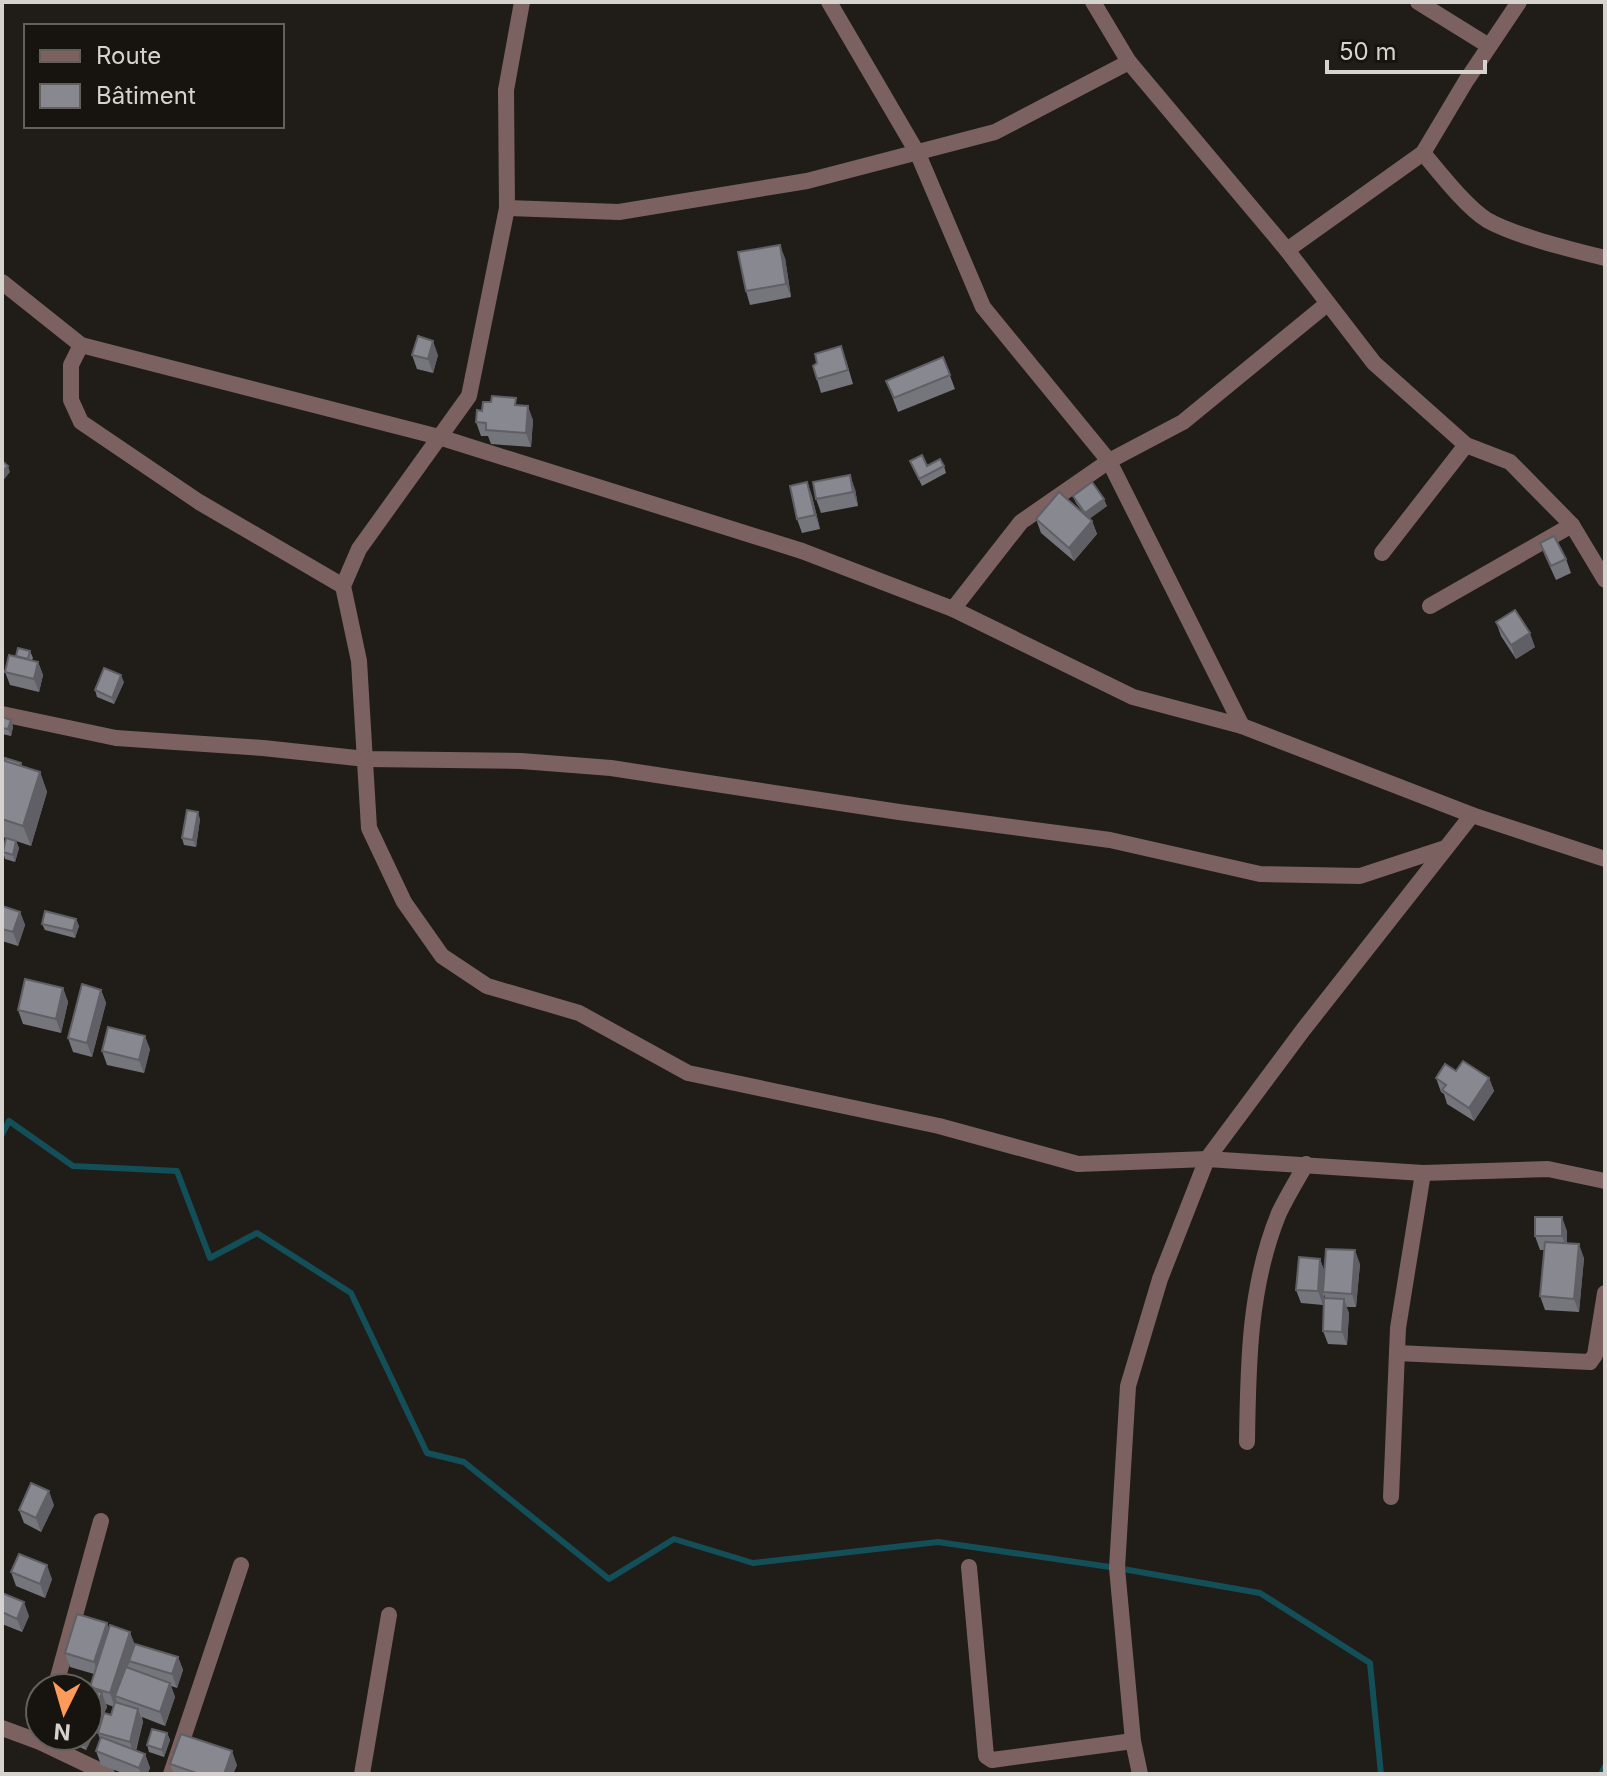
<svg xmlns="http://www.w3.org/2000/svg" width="1607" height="1776" font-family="Inter,sans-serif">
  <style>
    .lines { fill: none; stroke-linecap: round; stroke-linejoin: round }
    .stream { stroke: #134f58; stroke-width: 6 }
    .street { stroke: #7b615f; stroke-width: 16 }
    .wall { fill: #75757c; fill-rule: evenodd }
    .shaded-wall { fill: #5f5f65 }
    .building { fill: #888890; stroke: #5f5f65; stroke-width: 2 }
  </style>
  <rect width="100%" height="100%" fill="#201c17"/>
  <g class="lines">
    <g class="stream">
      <path d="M2 1134 9 1121 73 1166 177 1171 210 1258 257 1233 351 1293 427 1453 464 1462 609 1579 674 1539 753 1563 938 1542 1117 1568 1260 1593 1370 1663 1381 1774"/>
      <path d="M1601 1774 1605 1766"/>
    </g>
    <g class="street">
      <path d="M522 2 506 90 507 208 469 396 359 549 343 586 359 661 369 828 404 902 442 956 487 986 579 1013 688 1073 939 1126 1078 1164 1207 1159 1423 1173 1548 1169 1605 1181"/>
      <path d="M829 2 918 154 983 307 1109 461 1242 726"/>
      <path d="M1093 2 1129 62 1287 250 1374 363 1466 445 1510 462 1572 525 1605 580"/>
      <path d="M1418 2 1489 46"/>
      <path d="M1423 153C1439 172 1466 207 1487 220 1515 236 1573 250 1605 258"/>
      <path d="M507 208 619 212 807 181 995 132 1129 62"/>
      <path d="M1287 250 1423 153 1466 81 1519 2"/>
      <path d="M2 282 81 345 439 437 802 551 953 609 1133 697 1242 726 1472 815 1605 859"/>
      <path d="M81 345 71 365V400L81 422 199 502 343 586"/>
      <path d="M1382 553 1466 445"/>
      <path d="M1430 606 1572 525"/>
      <path d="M953 609 1021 522 1109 461 1183 422 1327 304"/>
      <path d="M2 714 116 738 263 748 366 759 521 761 611 768 899 812 1110 840 1260 874 1360 876 1445 848"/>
      <path d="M1397 1353 1590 1362 1595 1355 1605 1293"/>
      <path d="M1247 1442C1248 1364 1249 1286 1279 1213 1287 1196 1297 1180 1306 1164"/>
      <path d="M1391 1497 1398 1328 1423 1173"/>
      <path d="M969 1567 986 1756 992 1760 1133 1741"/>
      <path d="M55 1688 101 1521"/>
      <path d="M2 1728 40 1742 107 1774"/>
      <path d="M171 1774 241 1565"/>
      <path d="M362 1774 389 1615"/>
      <path d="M1140 1774 1133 1741 1117 1568 1128 1386 1160 1279 1207 1159 1303 1030 1472 815"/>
    </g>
  </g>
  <g class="wall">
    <path d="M785 258 791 297 750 305 746 291Z"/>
    <path d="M412 355H438L433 373 417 369Z"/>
    <path d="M943 357 955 389 898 412 886 381Z"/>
    <path d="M846 360 853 384 821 393 813 366Z"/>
    <path d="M519 405 533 420 531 447 491 444 488 436H481L476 422 482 411Z"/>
    <path d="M910 461 927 466H944L946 473 922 486Z"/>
    <path d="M807 482 812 496 820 529 802 533 797 519Z"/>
    <path d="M855 489 858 506 821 513 816 499Z"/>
    <path d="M1073 496 1107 506 1090 518 1092 521 1097 534 1074 561 1041 533 1036 519 1082 511 1076 503Z"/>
    <path d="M1540 543 1566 559 1571 573 1556 580 1545 556Z"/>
    <path d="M1496 622 1535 647 1516 659 1501 636Z"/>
    <path d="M30 651 33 658 32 660 38 662 43 675 39 692 10 685 5 672 16 656Z"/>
    <path d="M124 682 114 704 97 697 95 690Z"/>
    <path d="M2 717 11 720 13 727 11 736 2 734Z"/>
    <path d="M2 760 21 763 22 766 40 772 47 792 31 846 16 841 19 848 15 862 5 859 3 852 10 839 2 837Z"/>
    <path d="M200 819 196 847 184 845 182 838Z"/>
    <path d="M2 906 20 912 25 925 18 946 2 941Z"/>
    <path d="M76 919 79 926 75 938 45 930 42 924Z"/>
    <path d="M63 988 68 1002 61 1033 23 1024 18 1010Z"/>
    <path d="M101 990 106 1003 92 1057 73 1052 68 1038Z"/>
    <path d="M150 1049 144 1073 107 1065 102 1051Z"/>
    <path d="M1456 1071 1489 1078 1494 1091 1474 1121 1447 1104 1444 1094 1441 1092 1436 1078Z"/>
    <path d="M1567 1231V1243L1584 1258 1579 1312 1545 1310 1540 1296 1544 1250H1540L1535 1236Z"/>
    <path d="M1320 1259 1324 1270 1360 1264 1356 1307H1346L1349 1313 1347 1345 1328 1344 1323 1331 1325 1298 1324 1294 1323 1305 1301 1303 1296 1290Z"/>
    <path d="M54 1505 41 1532 24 1523 19 1510Z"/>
    <path d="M11 1572 52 1579 45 1598 16 1586Z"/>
    <path d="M2 1593 29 1616 22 1632 2 1624Z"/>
    <path d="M107 1623 109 1629 134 1644 178 1657 183 1670 177 1688 171 1686 175 1697 165 1726 142 1717 143 1722 136 1751 145 1754 150 1768 147 1774H125L101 1765 96 1751 100 1739 98 1733 103 1715 86 1750 56 1736H88L90 1688 94 1674 70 1667 65 1653ZM106 1704 114 1707 111 1715 104 1713 107 1707Z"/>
    <path d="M167 1733 170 1740 164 1757 149 1752 147 1745Z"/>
    <path d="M170 1764 237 1765 233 1774H174Z"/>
  </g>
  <g class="shaded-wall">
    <path d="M780 245 785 258 791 297 786 284Z"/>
    <path d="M433 341 438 355 433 373 428 359Z"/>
    <path d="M528 406 533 420 531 447 526 433Z"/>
    <path d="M8 466 10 472 2 482V472Z"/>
    <path d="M850 475 855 489 858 506 853 492Z"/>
    <path d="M807 482 812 496 820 529 815 515Z"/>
    <path d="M1104 499 1107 506 1088 520 1085 513Z"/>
    <path d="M1092 521 1097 534 1074 561 1069 548Z"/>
    <path d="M1530 633 1535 647 1516 659 1511 645Z"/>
    <path d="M38 662 43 675 39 692 34 679Z"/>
    <path d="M121 675 124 682 114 704 112 698Z"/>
    <path d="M11 720 13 727 11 736 8 729Z"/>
    <path d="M40 772 47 792 31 846 23 826Z"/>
    <path d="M198 812 200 819 196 847 193 840Z"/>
    <path d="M16 841 19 848 15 862 13 855Z"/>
    <path d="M20 912 25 925 18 946 13 932Z"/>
    <path d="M76 919 79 926 75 938 73 931Z"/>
    <path d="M63 988 68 1002 61 1033 56 1019Z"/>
    <path d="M101 990 106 1003 92 1057 87 1043Z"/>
    <path d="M145 1036 150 1049 144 1073 139 1060Z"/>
    <path d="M1489 1078 1494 1091 1474 1121 1469 1108Z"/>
    <path d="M1562 1217 1567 1231V1250L1562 1236Z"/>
    <path d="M1579 1244 1584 1258 1579 1312 1574 1299Z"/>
    <path d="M1355 1250 1360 1264 1356 1307 1352 1294Z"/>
    <path d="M1320 1259 1325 1273 1323 1292V1305L1318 1291Z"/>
    <path d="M1344 1299 1349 1313 1347 1345 1342 1332Z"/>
    <path d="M49 1491 54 1505 41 1532 36 1518Z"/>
    <path d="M47 1565 52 1579 45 1598 40 1584Z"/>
    <path d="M24 1602 29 1616 22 1632 17 1619Z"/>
    <path d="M107 1623 112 1636 99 1676 94 1662Z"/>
    <path d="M130 1632 135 1645 118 1697 115 1696 117 1701 115 1707 110 1693Z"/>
    <path d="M178 1657 183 1670 177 1688 172 1674Z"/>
    <path d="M170 1683 175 1697 165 1726 160 1712Z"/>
    <path d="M102 1693 107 1707 86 1750 81 1737 88 1736V1723Z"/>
    <path d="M138 1709 143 1722 134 1755 130 1742Z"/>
    <path d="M167 1733 170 1740 164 1757 162 1750Z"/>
    <path d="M232 1751 237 1765 233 1774H224Z"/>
    <path d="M145 1754 150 1768 147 1774H141L139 1768Z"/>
  </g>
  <g class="building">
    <path d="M780 245 786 284 746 291 738 252Z"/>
    <path d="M418 336 433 341 428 359 412 355Z"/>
    <path d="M841 346 848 370 817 379 813 366 817 363 815 354Z"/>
    <path d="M943 357 950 375 894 398 886 381Z"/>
    <path d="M492 396 516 398 515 405 528 406 526 433 486 430V423L476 422 477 410 482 411 483 402H491Z"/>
    <path d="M922 455 927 466 940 459 944 466 919 479 910 461Z"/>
    <path d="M2 461 8 466 2 472Z"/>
    <path d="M850 475 853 492 816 499 813 482Z"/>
    <path d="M807 482 815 515 797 519 790 486Z"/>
    <path d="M1092 482 1104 499 1085 513 1073 496Z"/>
    <path d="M1059 492 1092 521 1069 548 1036 519Z"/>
    <path d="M1554 536 1566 559 1551 566 1540 543Z"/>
    <path d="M1515 610 1530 633 1511 645 1496 622Z"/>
    <path d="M18 648 30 651 28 659 16 656Z"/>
    <path d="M9 655 38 662 34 679 5 672Z"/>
    <path d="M104 668 121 675 112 698 95 690Z"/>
    <path d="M2 717 11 720 8 729 2 728Z"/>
    <path d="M5 758 21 763 20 766 4 761Z"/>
    <path d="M2 760 40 772 23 826 2 819Z"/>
    <path d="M187 810 198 812 193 840 182 838Z"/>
    <path d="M6 838 16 841 13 855 3 852Z"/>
    <path d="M2 906 20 912 13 932 2 929Z"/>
    <path d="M45 911 76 919 73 931 42 924Z"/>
    <path d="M25 979 63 988 56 1019 18 1010Z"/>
    <path d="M82 984 101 990 87 1043 68 1038Z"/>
    <path d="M108 1027 145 1036 139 1060 102 1051Z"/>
    <path d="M1463 1061 1489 1078 1469 1108 1442 1090 1446 1085 1436 1078 1445 1064 1456 1071Z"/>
    <rect x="1535" y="1217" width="27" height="19"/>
    <path d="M1545 1242 1579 1244 1574 1299 1540 1296Z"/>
    <path d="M1326 1249 1355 1250 1352 1294 1323 1292Z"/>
    <path d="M1299 1257 1320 1259 1318 1291 1296 1290Z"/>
    <path d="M1324 1298 1344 1299 1342 1332 1323 1331Z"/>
    <path d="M31 1483 49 1491 36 1518 19 1510Z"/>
    <path d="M19 1554 47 1565 40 1584 11 1572Z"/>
    <path d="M2 1593 24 1602 17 1619 2 1612Z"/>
    <path d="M77 1614 107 1623 94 1662 65 1653Z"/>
    <path d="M110 1625 130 1632 110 1693 90 1687Z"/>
    <path d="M135 1644 178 1657 172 1674 129 1661Z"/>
    <path d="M126 1667 170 1683 160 1712 115 1696Z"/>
    <path d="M66 1676 102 1693 88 1723V1688H60Z"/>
    <path d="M115 1702 138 1709 130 1742 98 1733 104 1713 111 1715Z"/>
    <path d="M152 1729 167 1733 162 1750 147 1745Z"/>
    <path d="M181 1734 232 1751 224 1774H199L170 1764Z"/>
    <path d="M101 1737 145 1754 139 1768 96 1751Z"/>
  </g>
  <rect width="1607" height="1776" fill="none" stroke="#d6d3cf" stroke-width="8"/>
  <rect x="24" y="24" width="260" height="104" fill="#17130e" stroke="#63605b" stroke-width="2"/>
  <rect x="40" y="50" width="40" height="12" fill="#7b615f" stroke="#63605b" stroke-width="2"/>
  <text x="96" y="64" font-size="24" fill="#d6d3cf">Route</text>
  <rect x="40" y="84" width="40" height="24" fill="#888890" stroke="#63605b" stroke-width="2"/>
  <text x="96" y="104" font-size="24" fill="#d6d3cf">Bâtiment</text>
  <g transform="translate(64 1712) rotate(185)"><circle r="38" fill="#17130e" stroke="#63605b" stroke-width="2"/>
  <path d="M0-6L14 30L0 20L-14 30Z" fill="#ff9b5a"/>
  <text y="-12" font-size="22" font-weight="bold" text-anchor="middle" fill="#d6d3cf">N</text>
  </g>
  <path d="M1327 60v12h158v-12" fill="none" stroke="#d6d3cf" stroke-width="4"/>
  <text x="1339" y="60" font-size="24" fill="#d6d3cf" stroke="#17130e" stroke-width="6" paint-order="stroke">50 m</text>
</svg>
